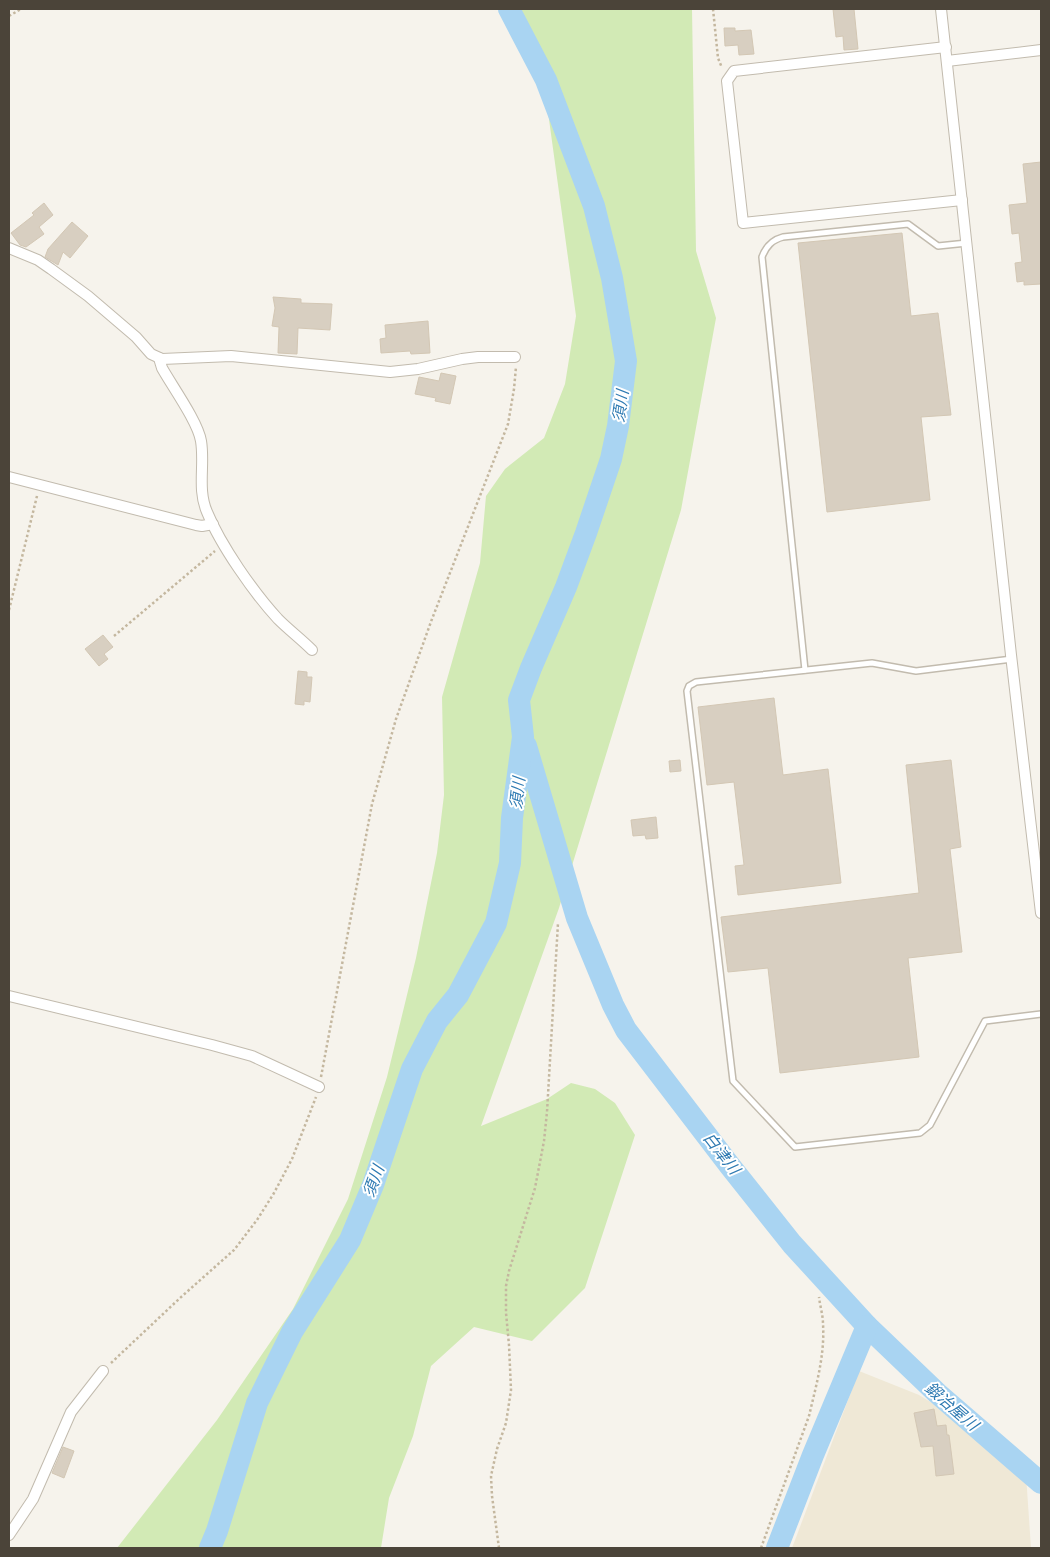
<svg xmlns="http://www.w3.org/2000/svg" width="1050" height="1557" font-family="Manrope,'Noto Sans JP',sans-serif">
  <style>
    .education { fill: #efe8d6 }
    .green { fill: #d2eab5 }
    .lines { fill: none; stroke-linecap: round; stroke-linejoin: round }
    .river { stroke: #a9d4f2; stroke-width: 22 }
    .building { fill: #d8cfc1; stroke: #d3c7b4 }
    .lane-casing { stroke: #c2bbae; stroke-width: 8 }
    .street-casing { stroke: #c2bbae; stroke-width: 12 }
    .path { stroke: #c4b79f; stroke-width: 2.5; stroke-dasharray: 2.5 2.5; stroke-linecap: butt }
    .lane { stroke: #fff; stroke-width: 5 }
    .street { stroke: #fff; stroke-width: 10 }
    .labels { text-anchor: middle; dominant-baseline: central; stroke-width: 4; stroke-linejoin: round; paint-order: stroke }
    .water-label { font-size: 16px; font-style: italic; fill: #2e7ab2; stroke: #fff }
  </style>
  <rect width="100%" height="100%" fill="#f6f3ec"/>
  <path class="education" d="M859 1371 919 1395 1025 1460 1031 1548H792Z"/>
  <path class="green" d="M509 9H692L696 251 716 318 681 510 559 908 481 1126 547 1099 571 1083 595 1089 615 1103 635 1135 585 1288 532 1341 474 1327 431 1366 413 1436 389 1498 381 1548H117L217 1420 293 1309 348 1199 387 1077 416 958 437 853 444 795 442 697 480 563 486 496 505 469 544 438 565 384 576 316 544 83Z"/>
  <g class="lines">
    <g class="river">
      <path d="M526 746 577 918 613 1005 626 1030 730 1166 792 1244 867 1326 937 1393 1041 1483"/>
      <path d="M210 1548 217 1531 257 1403 292 1332 350 1240 373 1185 412 1069 437 1021 458 995 496 923 510 863 512 818 523 737 519 700 531 668 566 587 586 533 611 459 618 426 626 361 612 278 594 206 546 80 509 9"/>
      <path d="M777 1548 813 1455 867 1326"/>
    </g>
  </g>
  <g class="building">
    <path d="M833 9H854L858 49 844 50 843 36 836 37Z"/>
    <path d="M724 28H735V31L751 30 754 54 739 55 738 45 725 46Z"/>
    <path d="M1041 162V284L1024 285V281L1017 282 1015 263 1022 262 1019 233 1012 234 1009 205 1027 203 1023 164Z"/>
    <path d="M44 203 53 215 39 227 44 234 26 247 20 245 11 233 34 215 32 213Z"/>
    <path d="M72 222 88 236 70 258 63 252 58 265 45 257 48 249Z"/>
    <path d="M902 233 911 316 938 313 951 415 921 417 930 500 827 512 798 243Z"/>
    <path d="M273 297 301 299V303L332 304 330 330 298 328 297 354 278 353 279 327 272 326 275 308Z"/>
    <path d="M428 321 430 353 411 354 410 351 381 353 380 339 386 338 385 325Z"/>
    <path d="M441 373 456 376 450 404 435 401 436 398 415 394 419 377 439 381Z"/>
    <path d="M103 635 113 647 104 654 108 659 99 666 85 649Z"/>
    <path d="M298 671 307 672V677H312L310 702 304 701V705L295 704Z"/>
    <path d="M774 698 783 775 828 769 841 883 738 895 735 866 744 865 734 782 707 785 698 707Z"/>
    <path d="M680 760 681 771 670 772 669 761Z"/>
    <path d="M951 760 961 847 950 849 962 952 908 958 919 1057 780 1073 768 968 728 972 721 917 919 893 906 765Z"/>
    <path d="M656 817 658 838 646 839 645 835 633 836 631 820Z"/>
    <path d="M934 1409 937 1426 946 1425 947 1435H949L954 1474 936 1476 933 1446 921 1447 914 1413Z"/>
    <path d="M63 1447 74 1451 64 1478 52 1473Z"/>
  </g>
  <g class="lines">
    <defs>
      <g id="lane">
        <path d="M1012 659 916 671 872 663 696 682 689 686 687 691 733 1081 795 1147 920 1133 930 1125 985 1021 1041 1014"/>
        <path d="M805 670 762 257C766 246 772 240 783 237L908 224 938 246 967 243"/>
      </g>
      <g id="street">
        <path d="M941 9 1011 655 1041 913"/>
        <path d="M946 47 734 71 727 81 743 223 962 200"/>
        <path d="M947 61 1041 50"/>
        <path d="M9 248 38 260 51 269 88 296 136 337 151 354 162 359 231 356 390 372 418 369 462 359 478 357H515"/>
        <path d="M159 358 162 368C172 386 198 422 201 441 205 465 197 489 207 512 221 546 254 593 278 619 289 630 301 639 312 650"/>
        <path d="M9 477 196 525 202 526 213 524"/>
        <path d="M9 996 212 1045 252 1056 319 1087"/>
        <path d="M9 1535 33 1499 71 1412 103 1371"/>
      </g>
    </defs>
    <use href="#lane" class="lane-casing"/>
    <use href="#street" class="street-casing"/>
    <g class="path">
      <path d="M713 9 718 58 722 68"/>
      <path d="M9 16 21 9"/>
      <path d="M9 610 37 496"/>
      <path d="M114 636 215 551"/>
      <path d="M321 1077 372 804 396 719 432 619 508 424 514 389 516 367"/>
      <path d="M111 1363 180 1298 234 1250 257 1220 274 1193 292 1159 316 1097"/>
      <path d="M499 1548 492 1496 491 1476 497 1449 506 1423 511 1390 509 1345 506 1313V1286L509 1271 535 1188 544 1141 547 1112 558 923"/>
      <path d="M761 1548 809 1416C816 1386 825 1355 823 1324 823 1315 820 1306 819 1297"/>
    </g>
    <use href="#lane" class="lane"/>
    <use href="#street" class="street"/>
  </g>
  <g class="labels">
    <g class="water-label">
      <text transform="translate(620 406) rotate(-82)">須川</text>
      <text transform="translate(517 793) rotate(-84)">須川</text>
      <text transform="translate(722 1153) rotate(52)">白津川</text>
      <text transform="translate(373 1181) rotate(-70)">須川</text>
      <text transform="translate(952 1406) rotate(41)">鍛冶屋川</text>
    </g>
  </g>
  <rect width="1050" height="1557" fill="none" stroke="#4b4439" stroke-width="20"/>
</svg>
